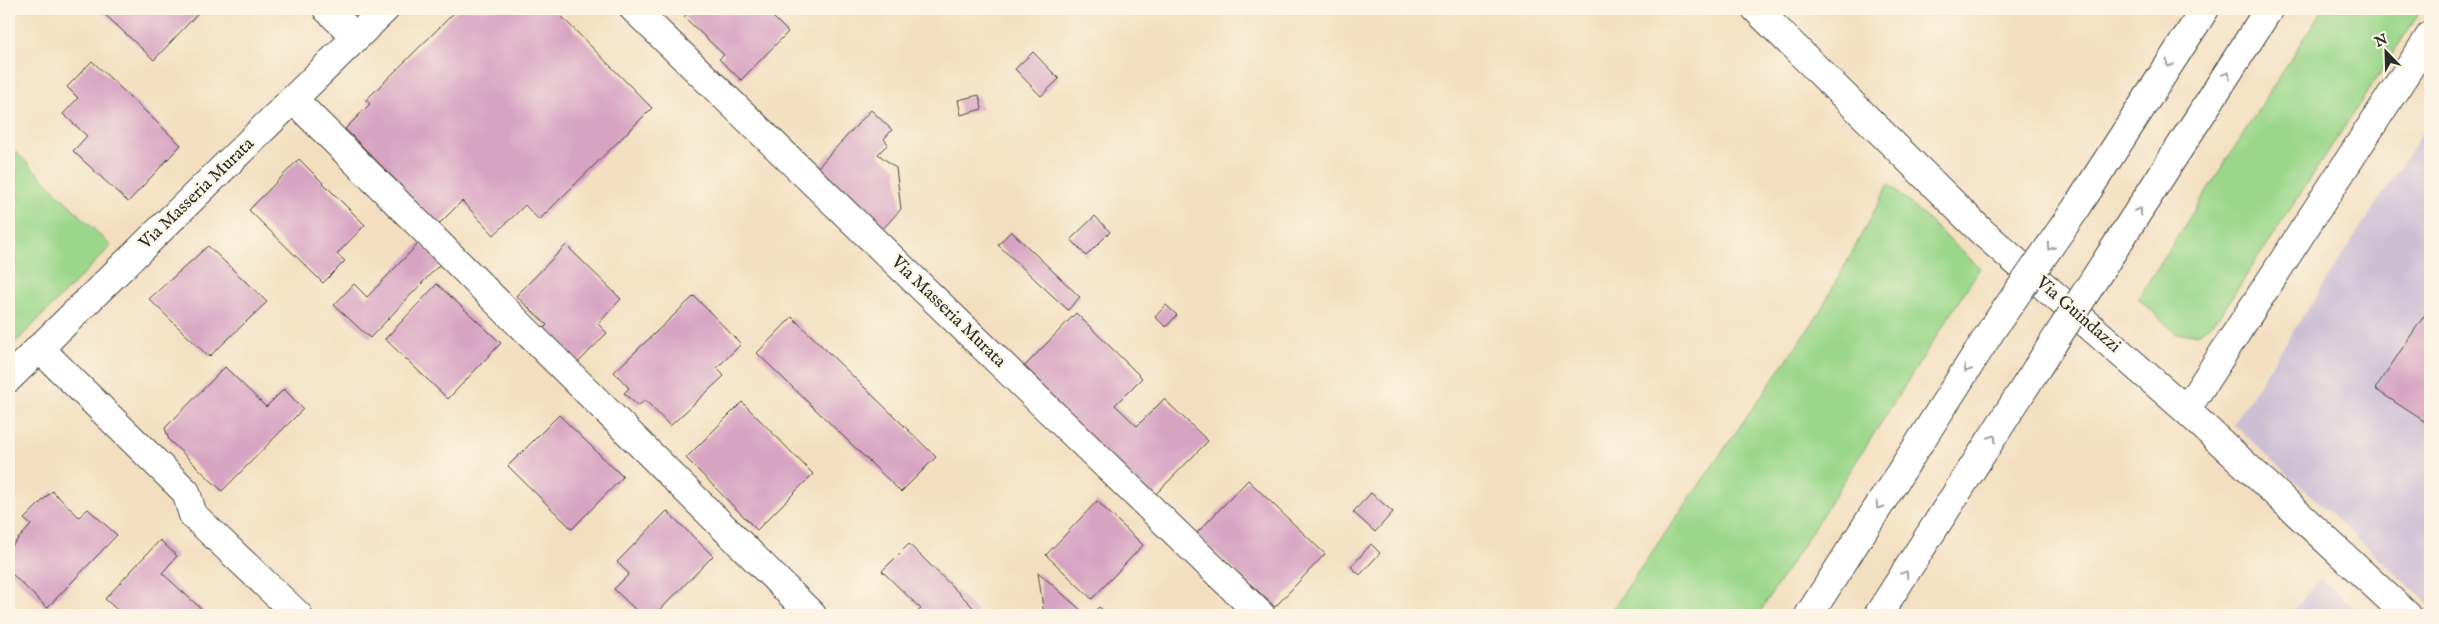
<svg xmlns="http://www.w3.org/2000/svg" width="2439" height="624" font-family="'IM FELL English',serif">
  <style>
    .industrial { fill: #ccbfd4 }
    .green { fill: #9bd78b; stroke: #63815b }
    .building { fill: #d6a3c1 }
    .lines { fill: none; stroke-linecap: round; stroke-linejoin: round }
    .minor-casing { stroke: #494641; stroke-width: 30 }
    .highway-casing { stroke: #494641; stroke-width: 30 }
    .minor { stroke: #fff; stroke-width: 28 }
    .highway { stroke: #fff; stroke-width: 28 }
    .highway-bridge-casing { stroke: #494641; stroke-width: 30; stroke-linecap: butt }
    .highway-bridge { stroke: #fff; stroke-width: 28 }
    .oneway { stroke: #a0a0a0 }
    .labels { text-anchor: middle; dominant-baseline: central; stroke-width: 4.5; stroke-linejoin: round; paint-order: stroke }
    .street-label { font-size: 18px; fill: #2b2b2b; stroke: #fcf5e5 }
  </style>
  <rect width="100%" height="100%" fill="#fcf5e5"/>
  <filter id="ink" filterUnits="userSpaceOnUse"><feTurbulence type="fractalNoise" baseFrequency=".02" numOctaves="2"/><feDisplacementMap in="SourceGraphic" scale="10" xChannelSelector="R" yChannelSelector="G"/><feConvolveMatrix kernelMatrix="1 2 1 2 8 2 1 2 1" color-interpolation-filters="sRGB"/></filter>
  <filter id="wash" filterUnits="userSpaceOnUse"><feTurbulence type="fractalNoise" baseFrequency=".0096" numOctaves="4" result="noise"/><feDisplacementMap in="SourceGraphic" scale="20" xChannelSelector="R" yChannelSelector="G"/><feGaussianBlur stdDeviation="1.12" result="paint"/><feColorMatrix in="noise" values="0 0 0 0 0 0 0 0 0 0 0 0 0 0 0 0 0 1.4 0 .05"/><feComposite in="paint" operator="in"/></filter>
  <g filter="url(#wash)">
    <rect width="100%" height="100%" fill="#f3dfc0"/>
    <g class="industrial">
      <path d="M2430 121V605L2233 424Z"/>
      <path d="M2320 579H2321L2362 615H2290Z"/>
    </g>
    <g class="green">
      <path d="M2323 9H2422L2221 314 2200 333 2177 334 2138 298Z"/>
      <path d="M16 152 111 246 13 345 9 341V159Z"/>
      <path d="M1889 184 1980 268 1758 615H1608L1818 315Z"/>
    </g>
    <g id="blocks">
      <g class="building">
        <path d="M99 9H202L154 60Z"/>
        <path d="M458 9H554L652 108 539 220 525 205 494 235 462 201 439 224 345 129 370 104 366 100Z"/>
        <path d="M692 9H765L788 32 741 80 719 59 724 55 684 17Z"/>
        <path d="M1033 52 1059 79 1041 96 1015 69Z"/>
        <path d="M92 61 181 145 128 202 73 151 87 136 63 114 78 98 67 87Z"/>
        <path d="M979 95 982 109 961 115 958 100Z"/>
        <path d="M871 110 892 130 884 139 888 144 878 154 896 168 901 209 880 232 817 168Z"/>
        <path d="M299 159 365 225 337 254 345 261 323 283 249 210Z"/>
        <path d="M1095 216 1110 232 1086 256 1071 239Z"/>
        <path d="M1011 231 1080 297 1068 310 998 245Z"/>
        <path d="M419 243 441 263 370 338 334 305 354 284 367 297Z"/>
        <path d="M566 245 621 299 598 324 607 333 571 370 536 336 547 325 516 296Z"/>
        <path d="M208 246 267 302 209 357 149 299Z"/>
        <path d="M437 284 501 343 448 399 385 339Z"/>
        <path d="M694 296 741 344 717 368 724 376 670 426 645 400 638 406 624 393 629 388 614 372Z"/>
        <path d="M1166 305 1177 315 1166 327 1155 317Z"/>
        <path d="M2430 307V425L2375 389Z"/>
        <path d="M1076 313 1142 378 1115 405 1137 426 1164 399 1208 441 1153 497 1019 372Z"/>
        <path d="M792 317 936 457 901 492 757 353Z"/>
        <path d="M225 367 266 407 284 389 303 409 222 491 169 440 165 428Z"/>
        <path d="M742 402 813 474 757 530 686 458Z"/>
        <path d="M559 415 623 477 572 529 508 466Z"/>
        <path d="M1248 480 1325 554 1275 607 1196 534Z"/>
        <path d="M52 491 79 517 88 509 117 535 47 608 9 571V549L31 525 24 519Z"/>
        <path d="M1371 493 1393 512 1375 532 1353 512Z"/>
        <path d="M1097 501 1143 545 1092 599 1046 555Z"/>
        <path d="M667 511 713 556 655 615H641L614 589 629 574 617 562Z"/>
        <path d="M160 540 177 556 162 573 208 615H123L105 599Z"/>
        <path d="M909 544 969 603 980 615H914L921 609 882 571Z"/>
        <path d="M1371 544 1380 553 1360 575 1351 567Z"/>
        <path d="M1038 572 1082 611 1079 615H1044Z"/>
        <path d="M1099 607 1109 615H1091Z"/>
      </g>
    </g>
  </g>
  <g filter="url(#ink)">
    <use href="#blocks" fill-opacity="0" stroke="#494641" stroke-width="1"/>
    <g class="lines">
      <defs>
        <g id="minor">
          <path d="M327 9 356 37"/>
          <path d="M634 9 1261 615"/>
          <path d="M1756 9 1981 231 2186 410 2407 615"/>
          <path d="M294 100 812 615"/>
          <path d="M39 348 186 492 193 515 298 615"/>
          <path d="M9 378 385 9"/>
          <path d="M2186 410 2430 36"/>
        </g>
        <g id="highway">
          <path d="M2077 207 2205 9"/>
          <path d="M2112 252 2269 9"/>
          <path d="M1809 615 1993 328"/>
          <path d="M1878 615 2037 368"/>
        </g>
      </defs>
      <use href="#minor" class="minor-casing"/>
      <use href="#highway" class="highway-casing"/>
      <use href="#minor" class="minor"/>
      <use href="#highway" class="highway"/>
      <defs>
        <g id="highway-bridge">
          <path d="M1993 328 2077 207"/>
          <path d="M2037 368 2112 252"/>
        </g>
      </defs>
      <use href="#highway-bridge" class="highway-bridge-casing"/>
      <use href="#highway-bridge" class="highway-bridge"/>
    </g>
    <defs><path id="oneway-chevron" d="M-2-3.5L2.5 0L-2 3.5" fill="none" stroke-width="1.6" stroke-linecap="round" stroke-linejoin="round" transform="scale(1.25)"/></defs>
    <g class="oneway">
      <use href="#oneway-chevron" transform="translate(2169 64) rotate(123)"/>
      <use href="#oneway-chevron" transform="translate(2227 75) rotate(-57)"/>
      <use href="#oneway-chevron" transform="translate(2139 211) rotate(-57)"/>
      <use href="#oneway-chevron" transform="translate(2050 247) rotate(125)"/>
      <use href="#oneway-chevron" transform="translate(1967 369) rotate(123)"/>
      <use href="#oneway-chevron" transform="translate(1993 438) rotate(-57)"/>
      <use href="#oneway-chevron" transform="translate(1879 506) rotate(123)"/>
      <use href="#oneway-chevron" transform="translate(1905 574) rotate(-57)"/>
    </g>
  </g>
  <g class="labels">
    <g class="street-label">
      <text transform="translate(197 194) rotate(-44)">Via Masseria Murata</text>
      <text transform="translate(948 312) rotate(44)">Via Masseria Murata</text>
      <text transform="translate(2078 315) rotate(41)">Via Guindazzi</text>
    </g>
  </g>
  <rect width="2439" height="624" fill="none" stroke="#fcf5e5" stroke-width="30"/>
  <g transform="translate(2386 52) rotate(337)" stroke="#fcf5e5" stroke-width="4" paint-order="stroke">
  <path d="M0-4L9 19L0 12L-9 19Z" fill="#2b2b2b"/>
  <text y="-8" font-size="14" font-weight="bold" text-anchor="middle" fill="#2b2b2b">N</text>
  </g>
</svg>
